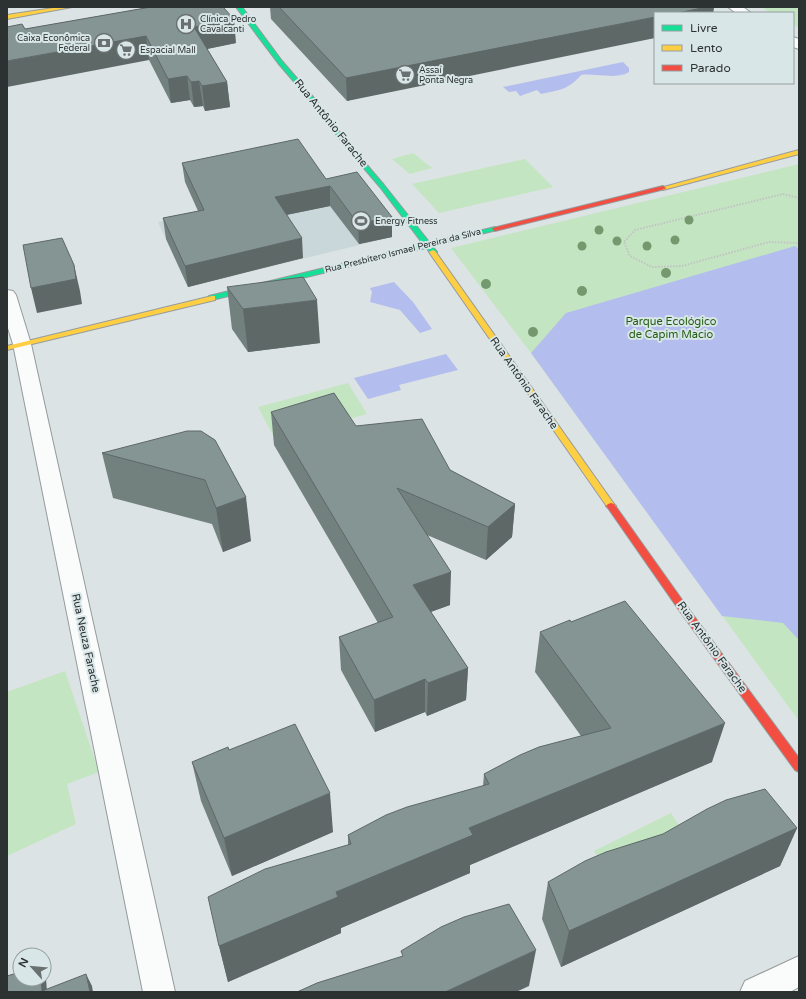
<svg xmlns="http://www.w3.org/2000/svg" width="806" height="999" font-family="'Varela Round',sans-serif">
  <style>
    .built { fill: #c9d7da }
    .green { fill: #c4e5c1 }
    .water { fill: #b3beee }
    .lines { fill: none; stroke-linecap: round; stroke-linejoin: round }
    .street-casing { stroke: #969b9c; stroke-width: 2 }
    .fast-casing { stroke: #969b9c; stroke-width: 2 }
    .slow-casing { stroke: #969b9c; stroke-width: 2 }
    .jam-casing { stroke: #969b9c; stroke-width: 2 }
    .path { stroke: #c1c3c4; stroke-width: 2; stroke-dasharray: 1.5 1.5; stroke-linecap: butt }
    .street { fill: #fafbfb; fill-rule: evenodd }
    .fast { fill: #16e098; fill-rule: evenodd }
    .slow { fill: #ffcf43; fill-rule: evenodd }
    .jam { fill: #f24e42; fill-rule: evenodd }
    .tree { fill: #75996f }
    .wall { fill: #72807e }
    .shaded-wall { fill: #5d6867 }
    .building { fill: #859593; stroke: #5d6867 }
    .labels { text-anchor: middle; dominant-baseline: central; stroke-width: 4; stroke-linejoin: round; paint-order: stroke }
    .far-poi-label { font-size: 9px; fill: #2c3132; stroke: #d9e6e8; text-anchor: start }
    .far-street-label { font-size: 9px; fill: #2c3132; stroke: #d9e6e8 }
    .street-label { font-size: 11px; fill: #2c3132; stroke: #d9e6e8 }
    .park-label { font-size: 11px; fill: #215d10; stroke: #d9e6e8 }
  </style>
  <rect width="100%" height="100%" fill="#dce3e4"/>
  <path class="built" d="M317 188 392 237 188 287 158 222Z"/>
  <g class="green">
    <path d="M761 7H799V28L793 25V13H771Z"/>
    <path d="M413 153 432 168 410 174 392 159Z"/>
    <path d="M525 159 553 187 439 213 412 184Z"/>
    <path d="M799 164V721L531 353 451 248Z"/>
    <path d="M348 383 367 414 275 439 258 407Z"/>
    <path d="M65 671 99 772 67 784 76 824 7 856V692Z"/>
    <path d="M671 813 688 840 610 877 594 851Z"/>
  </g>
  <g class="water">
    <path d="M623 62 629 68V72C617 80 595 73 581 75 568 90 559 90 541 94L537 90 520 96 516 91 509 92 503 87Z"/>
    <path d="M795 246 799 249V640L783 623 722 616 531 353 566 313Z"/>
    <path d="M394 282 413 302 432 329 420 333 400 310 370 302 372 292 370 288Z"/>
    <path d="M446 354 458 370 399 385 401 390 368 399 354 378Z"/>
  </g>
  <g class="lines">
    <defs>
      <g id="street">
        <path d="M728 7H743L751 13H736Z"/>
        <path d="M793 37 799 39V49L793 47Z"/>
        <path d="M7 290 13 291 16 295 31 344 175 992H143L13 344 7 325Z"/>
        <path d="M799 956V987L790 992H740L745 981Z"/>
      </g>
      <path id="fast" d="M236 7H242L282 61 319 104 349 144 384 185 430 243 495 227 498 229 497 230 432 246 437 252 433 254 431 253 426 248 212 300H209V296L423 244 380 187 345 146 315 106 278 63Z"/>
      <g id="slow">
        <path d="M60 7H72L7 19V15Z"/>
        <path d="M799 150V154L663 190 660 188Z"/>
        <path d="M433 250 435 251 614 504 616 506 614 508H608L429 252Z"/>
        <path d="M212 296H215V300L7 350V346Z"/>
      </g>
      <g id="jam">
        <path d="M663 186 666 188 665 189 495 231 492 229 493 228Z"/>
        <path d="M611 503 614 504 685 604 799 758V772L795 770 679 610 608 508 606 506 608 504Z"/>
      </g>
    </defs>
    <use href="#street" class="street-casing"/>
    <use href="#fast" class="fast-casing"/>
    <use href="#slow" class="slow-casing"/>
    <use href="#jam" class="jam-casing"/>
    <path class="path" d="M799 198 783 194 635 230 624 242 630 256 652 267 682 266 769 242 799 243"/>
    <use href="#street" class="street"/>
    <use href="#fast" class="fast"/>
    <use href="#slow" class="slow"/>
    <use href="#jam" class="jam"/>
  </g>
  <g class="tree">
    <circle cx="689" cy="220" r="4.5"/>
    <circle cx="599" cy="230" r="4.5"/>
    <circle cx="675" cy="240" r="4.5"/>
    <circle cx="617" cy="241" r="4.5"/>
    <circle cx="582" cy="246" r="4.5"/>
    <circle cx="647" cy="246" r="4.5"/>
    <circle cx="666" cy="273" r="5"/>
    <circle cx="486" cy="284" r="5"/>
    <circle cx="582" cy="291" r="5"/>
    <circle cx="533" cy="332" r="5"/>
  </g>
  <g class="wall">
    <path d="M151 7 236 43 207 49 227 82 230 107 205 111 203 106 194 107 190 100 171 103 149 60 25 29Z"/>
    <path d="M270 7H714L713 13H655L347 101 271 19Z"/>
    <path d="M182 163 326 179 392 217V237L359 244 330 206 286 215 303 258 188 287 166 239 163 218 198 211 185 182Z"/>
    <path d="M227 287 320 343 248 352 232 329Z"/>
    <path d="M271 412 356 426 450 470 515 504 512 537 486 560 427 535 450 605 431 612 468 668 466 700 427 716 425 712 375 732 341 670 339 637 378 623 274 445Z"/>
    <path d="M201 431 251 541 223 552 212 524 113 498 102 453Z"/>
    <path d="M540 632 712 762 470 865V873L341 928V933L228 982 219 946 348 845V835L483 786 484 774 581 736 535 672Z"/>
    <path d="M229 750 333 832 232 876 201 801 192 762Z"/>
    <path d="M797 828 780 866 561 967 542 919 548 882Z"/>
  </g>
  <g class="shaded-wall">
    <path d="M707 7H714L713 13H677Z"/>
    <path d="M655 17V38L347 101 346 78Z"/>
    <path d="M234 19 236 43 197 51 194 27Z"/>
    <path d="M146 36 149 60 7 87V61Z"/>
    <path d="M187 76 190 100 171 103 168 79Z"/>
    <path d="M199 81 203 106 194 107 191 82Z"/>
    <path d="M227 82 230 107 205 111 202 86Z"/>
    <path d="M330 186V206L276 217 275 197Z"/>
    <path d="M392 217V237L359 244 358 224Z"/>
    <path d="M302 238 303 258 188 287 185 266Z"/>
    <path d="M74 265 80 291 82 304 37 313 31 288Z"/>
    <path d="M317 300 320 343 248 352 243 309Z"/>
    <path d="M246 497 251 541 223 552 216 508Z"/>
    <path d="M515 504 512 537 486 560 488 527Z"/>
    <path d="M451 572 450 605 413 618V585Z"/>
    <path d="M468 668 466 700 427 716 428 683Z"/>
    <path d="M425 679V712L375 732 374 700Z"/>
    <path d="M725 723 712 762 470 865V873L341 928V933L228 982 219 946 469 828Z"/>
    <path d="M330 793 333 832 232 876 224 838Z"/>
    <path d="M797 828 780 866 561 967 569 931Z"/>
    <path d="M536 950 529 986 516 992H445Z"/>
    <path d="M44 974 46 978 47 992 42 991 41 979H44Z"/>
    <path d="M86 974 92 986 93 992H90Z"/>
  </g>
  <g class="building">
    <path d="M151 7H223L234 19 194 27 227 82 202 86 199 81 191 82 187 76 168 79 146 36 7 61V27L22 24 25 29Z"/>
    <path d="M279 7H707L677 13H655V17L346 78Z"/>
    <path d="M298 139 326 179 357 172 392 217 358 224 330 186 275 197 302 238 185 266 163 218 204 210 182 163Z"/>
    <path d="M62 238 74 265 76 279 31 288 23 245Z"/>
    <path d="M303 277 317 300 243 309 227 287Z"/>
    <path d="M334 393 356 426 422 419 450 470 515 504 488 527 397 488 451 572 413 585 468 668 428 683 425 679 374 700 339 637 393 617 271 412Z"/>
    <path d="M187 431H201L215 440 246 497 216 508 205 480 102 453Z"/>
    <path d="M625 601 725 723 469 828 473 835 336 892 338 897 219 946 208 897 265 869 351 844 348 835 386 815 407 807 489 784 484 774 520 755 539 747 611 728 540 632 570 620 571 622Z"/>
    <path d="M295 724 330 793 224 838 192 762 228 747 229 750Z"/>
    <path d="M765 789 797 828 569 931 548 882 585 861 606 852 663 834 707 809 726 800Z"/>
    <path d="M509 904 536 950 445 992H297L317 983 403 956 401 951 441 927 464 917Z"/>
    <path d="M20 972V979H41L42 991 86 974 90 992H7V976Z"/>
  </g>
  <defs>
    <symbol id="hospital-ring" viewBox="-11 -11 22 22"><circle r="9.5" fill="#d9e6e8" stroke="#6a6f70" stroke-width="1.5"/><path d="M-5-5h3v3.5h4V-5h3V5h-3V1.5h-4V5h-3Z" fill="#6a6f70"/></symbol>
    <symbol id="bank-ring" viewBox="-11 -11 22 22"><circle r="9.5" fill="#d9e6e8" stroke="#6a6f70" stroke-width="1.5"/><path d="M-6-4H6V4H-6ZM0-2.3a2.3 2.3 0 1 0 0 4.6a2.3 2.3 0 1 0 0-4.6Z" fill="#6a6f70"/></symbol>
    <symbol id="supermarket-ring" viewBox="-11 -11 22 22"><circle r="9.5" fill="#d9e6e8" stroke="#6a6f70" stroke-width="1.5"/><path d="M-6-5.5h2.5l.6 2H6L4.5 2H-2.5L-4.4-4H-6ZM-1.5 3.2a1.3 1.3 0 1 0 .1 0ZM3 3.2a1.3 1.3 0 1 0 .1 0Z" fill="#6a6f70"/></symbol>
    <symbol id="stadium-ring" viewBox="-11 -11 22 22"><circle r="9.5" fill="#d9e6e8" stroke="#6a6f70" stroke-width="1.5"/><path d="M0-5a6.5 5 0 1 0 0 10a6.5 5 0 1 0 0-10ZM-3.5-1.8h7v3.6h-7Z" fill="#6a6f70"/></symbol>
  </defs>
  <g fill-rule="evenodd">
    <use href="#hospital-ring" x="175" y="13" width="22" height="22"/>
    <use href="#bank-ring" x="93" y="32" width="22" height="22"/>
    <use href="#supermarket-ring" x="115" y="39" width="22" height="22"/>
    <use href="#supermarket-ring" x="394" y="64" width="22" height="22"/>
    <use href="#stadium-ring" x="350" y="210" width="22" height="22"/>
  </g>
  <g class="labels">
    <g class="far-poi-label">
      <text x="200" y="19">Clínica Pedro<tspan x="200" dy="10">Cavalcanti</tspan></text>
      <text x="90" y="38" text-anchor="end">Caixa Econômica<tspan x="90" dy="10">Federal</tspan></text>
      <text x="140" y="50">Espacial Mall</text>
      <text x="419" y="70">Assaí<tspan x="419" dy="10">Ponta Negra</tspan></text>
      <text x="375" y="221">Energy Fitness</text>
    </g>
    <g class="far-street-label">
      <text transform="translate(403 251) rotate(-14)">Rua Presbítero Ismael Pereira da Silva</text>
    </g>
    <g class="street-label">
      <text transform="translate(331 123) rotate(51)">Rua Antônio Farache</text>
      <text transform="translate(524 383) rotate(55)">Rua Antônio Farache</text>
      <text transform="translate(86 643) rotate(78)">Rua Neuza Farache</text>
      <text transform="translate(712 647) rotate(54)">Rua Antônio Farache</text>
    </g>
    <g class="park-label">
      <text x="671" y="321">Parque Ecológico<tspan x="671" dy="13">de Capim Macio</tspan></text>
    </g>
  </g>
  <rect width="806" height="999" fill="none" stroke="#2c3132" stroke-width="16"/>
  <rect x="654" y="12" width="140" height="72" fill="#d9e6e8" stroke="#949e9f"/>
  <rect x="662" y="25" width="20" height="6" fill="#16e098" stroke="#949e9f"/>
  <text x="690" y="32" font-size="12" fill="#2c3132">Livre</text>
  <rect x="662" y="45" width="20" height="6" fill="#ffcf43" stroke="#949e9f"/>
  <text x="690" y="52" font-size="12" fill="#2c3132">Lento</text>
  <rect x="662" y="65" width="20" height="6" fill="#f24e42" stroke="#949e9f"/>
  <text x="690" y="72" font-size="12" fill="#2c3132">Parado</text>
  <g transform="translate(32 967) rotate(297)"><circle r="19" fill="#d9e6e8" stroke="#949e9f"/>
  <path d="M0-3L7 15L0 10L-7 15Z" fill="#6a6f70"/>
  <text y="-6" font-size="11" font-weight="bold" text-anchor="middle" fill="#2c3132">N</text>
  </g>
</svg>
